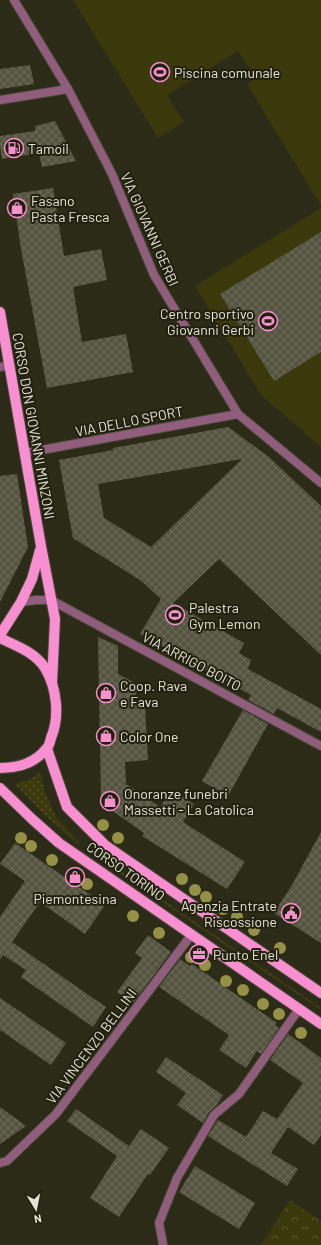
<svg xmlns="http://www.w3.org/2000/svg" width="321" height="1245" font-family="Barlow,sans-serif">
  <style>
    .grass { fill: url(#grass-dots) }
    .park { fill: url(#park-crowns) }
    .garden { fill: #3b390c }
    .building { fill: url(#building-cross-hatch); fill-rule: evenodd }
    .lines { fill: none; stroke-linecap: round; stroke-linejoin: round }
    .minor-casing { stroke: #494937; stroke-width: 10 }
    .primary-casing { stroke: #494937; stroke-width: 12 }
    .minor { stroke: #905e7c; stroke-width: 8 }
    .primary { stroke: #f78fd0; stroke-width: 10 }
    .tree { fill: #949046 }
    .labels { text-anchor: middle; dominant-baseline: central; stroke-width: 4; stroke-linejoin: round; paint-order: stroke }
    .poi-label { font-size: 14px; fill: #e4e4d8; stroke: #22210f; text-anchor: start }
    .street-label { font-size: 14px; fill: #e4e4d8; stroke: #22210f }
  </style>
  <defs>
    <pattern id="grass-dots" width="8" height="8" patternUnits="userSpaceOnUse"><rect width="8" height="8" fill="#3b390c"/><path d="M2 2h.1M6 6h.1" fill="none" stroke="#57562f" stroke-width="1.8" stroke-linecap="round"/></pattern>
    <pattern id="park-crowns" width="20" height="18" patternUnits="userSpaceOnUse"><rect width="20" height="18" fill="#3b390c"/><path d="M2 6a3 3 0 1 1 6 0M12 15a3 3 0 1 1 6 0" fill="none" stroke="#57562f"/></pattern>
    <pattern id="building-cross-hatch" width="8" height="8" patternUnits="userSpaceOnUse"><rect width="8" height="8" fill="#555440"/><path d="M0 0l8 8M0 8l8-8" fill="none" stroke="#6d6c5b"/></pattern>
  </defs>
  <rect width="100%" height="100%" fill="#2c2b18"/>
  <g class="grass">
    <path d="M40 772 46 794 56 817 79 842 78 844 45 815 15 784 31 779Z"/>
    <path d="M87 848 321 1008V1010L86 850Z"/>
  </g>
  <path class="park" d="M290 1200 321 1221V1245H261Z"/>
  <g class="garden">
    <path d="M73 0H321V206L247 84 256 78 238 51 167 95 184 122 158 138Z"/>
    <path d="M321 208V447L261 395 195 286Z"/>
  </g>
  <g class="building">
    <path d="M30 65 34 84 0 89V69Z"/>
    <path d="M55 121 76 161 42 167 39 153 2 159 0 147V136L35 131V126Z"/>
    <path d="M53 188 64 256 101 249 107 280 73 287 82 342 126 334 133 372 47 388 21 249 13 194Z"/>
    <path d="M321 232V352L274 381 220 294Z"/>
    <path d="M228 427 269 457 321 506V655L219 559 173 603 244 643 239 653 251 660 248 669 321 709V732L277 708 274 714 248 700 251 695 140 634 161 599 140 580 73 538 59 460 113 450V448ZM242 459 151 547 104 518 98 484Z"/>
    <path d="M17 474 28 547 0 602V476Z"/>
    <path d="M98 637 118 646V674L139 685 134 699 145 705 148 760 125 762 126 784 160 807 172 790 194 804 183 822 245 862 227 889 142 836 144 833 104 805 101 799Z"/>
    <path d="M243 710 268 724 228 796 202 781Z"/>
    <path d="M321 832V943L274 913 292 885Z"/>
    <path d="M15 843 105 905 85 934 40 902 12 942 106 1007 93 1027 21 977 26 970 3 955 0 960V917L25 881 0 864Z"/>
    <path d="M148 935 171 952 133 1003 117 992 142 958 135 953Z"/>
    <path d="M180 959 190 966 192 964 277 1023 275 1025 279 1028 261 1054 257 1051 246 1068 219 1050 229 1035 159 987Z"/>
    <path d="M0 998 66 1043 51 1065 0 1030Z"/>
    <path d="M288 1034 321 1058V1135L314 1145 288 1127 271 1153 298 1169 287 1186 208 1136 218 1120 246 1137 263 1111 277 1119 303 1083 270 1060Z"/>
    <path d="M166 1057 223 1095 216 1106 209 1112 203 1123 177 1105 186 1093 156 1072Z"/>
    <path d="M0 1107 26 1126 0 1144Z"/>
    <path d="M76 1109 129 1146 141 1129 169 1148 150 1175 148 1174 119 1217 90 1198 117 1156 67 1121Z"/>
    <path d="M195 1166 255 1203 239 1229 179 1192Z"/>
  </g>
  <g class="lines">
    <defs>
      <g id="minor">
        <path d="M14 0 68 89 112 174 154 275 238 414 321 483"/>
        <path d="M0 100 68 89"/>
        <path d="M0 367 10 365"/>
        <path d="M25 453 238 414"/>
        <path d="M21 602 36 600H51L321 746"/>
        <path d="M0 1163 7 1161 56 1114 192 934"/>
        <path d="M163 1244 159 1223 177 1178 214 1115 239 1094 299 1009"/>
      </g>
      <g id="primary">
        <path d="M0 312 41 546 55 619 52 683"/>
        <path d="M0 635 21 602 32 579 40 550"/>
        <path d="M0 638C16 646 35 652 45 668 57 688 60 717 51 738 50 742 49 747 46 749 35 763 17 768 0 768"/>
        <path d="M47 749 67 807 105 845 321 993"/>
        <path d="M0 788 32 819 59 843 321 1024"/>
      </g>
    </defs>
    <use href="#minor" class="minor-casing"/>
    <use href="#primary" class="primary-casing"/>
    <use href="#minor" class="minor"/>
    <use href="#primary" class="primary"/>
  </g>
  <g class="tree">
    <circle cx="103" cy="825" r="6"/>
    <circle cx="21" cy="838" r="6"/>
    <circle cx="118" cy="838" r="6"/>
    <circle cx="31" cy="846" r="6"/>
    <circle cx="52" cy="860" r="6"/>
    <circle cx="73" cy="875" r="6"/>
    <circle cx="182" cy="879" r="6"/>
    <circle cx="87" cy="884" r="6"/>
    <circle cx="195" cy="890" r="6"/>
    <circle cx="206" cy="897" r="6"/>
    <circle cx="223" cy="909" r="6"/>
    <circle cx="133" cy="916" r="6"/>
    <circle cx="237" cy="917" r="6"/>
    <circle cx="254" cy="930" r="6"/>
    <circle cx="159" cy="933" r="6"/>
    <circle cx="280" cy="948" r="6"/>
    <circle cx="191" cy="957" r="6"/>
    <circle cx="205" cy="965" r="6"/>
    <circle cx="226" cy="981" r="6"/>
    <circle cx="243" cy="990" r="6"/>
    <circle cx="263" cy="1004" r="6"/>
    <circle cx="279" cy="1014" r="6"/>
    <circle cx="301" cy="1033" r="6"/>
  </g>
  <defs>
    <symbol id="stadium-ring" viewBox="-11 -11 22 22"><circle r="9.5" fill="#22210f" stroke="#f690cf" stroke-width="1.5"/><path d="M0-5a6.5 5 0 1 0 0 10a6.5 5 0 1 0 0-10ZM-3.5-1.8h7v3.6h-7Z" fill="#f690cf"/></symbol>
    <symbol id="fuel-ring" viewBox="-11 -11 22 22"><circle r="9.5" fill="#22210f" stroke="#f690cf" stroke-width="1.5"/><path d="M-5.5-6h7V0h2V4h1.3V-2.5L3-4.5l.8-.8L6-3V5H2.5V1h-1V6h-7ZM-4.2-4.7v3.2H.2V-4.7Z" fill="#f690cf"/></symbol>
    <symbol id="shop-ring" viewBox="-11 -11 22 22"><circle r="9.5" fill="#22210f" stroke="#f690cf" stroke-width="1.5"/><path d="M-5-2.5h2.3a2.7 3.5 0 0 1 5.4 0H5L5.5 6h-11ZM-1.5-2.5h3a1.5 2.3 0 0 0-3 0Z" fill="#f690cf"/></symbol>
    <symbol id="civic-ring" viewBox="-11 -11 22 22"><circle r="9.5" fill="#22210f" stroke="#f690cf" stroke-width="1.5"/><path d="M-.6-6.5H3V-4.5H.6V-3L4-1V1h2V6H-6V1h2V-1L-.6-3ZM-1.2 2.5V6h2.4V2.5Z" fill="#f690cf"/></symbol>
    <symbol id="office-ring" viewBox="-11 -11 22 22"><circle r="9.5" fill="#22210f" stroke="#f690cf" stroke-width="1.5"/><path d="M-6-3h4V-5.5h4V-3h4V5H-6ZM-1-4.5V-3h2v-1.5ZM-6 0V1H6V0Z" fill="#f690cf"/></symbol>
  </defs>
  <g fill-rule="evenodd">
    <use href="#stadium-ring" x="149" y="61" width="22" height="22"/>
    <use href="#fuel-ring" x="3" y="137" width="22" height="22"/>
    <use href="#shop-ring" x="6" y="197" width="22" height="22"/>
    <use href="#stadium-ring" x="257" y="310" width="22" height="22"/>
    <use href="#stadium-ring" x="164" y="604" width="22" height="22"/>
    <use href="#shop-ring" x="95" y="682" width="22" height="22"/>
    <use href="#shop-ring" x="95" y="725" width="22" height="22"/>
    <use href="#shop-ring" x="99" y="790" width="22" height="22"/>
    <use href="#shop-ring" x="64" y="866" width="22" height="22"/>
    <use href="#civic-ring" x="280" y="902" width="22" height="22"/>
    <use href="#office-ring" x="188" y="943" width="22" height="22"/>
  </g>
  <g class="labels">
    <g class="poi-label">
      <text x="174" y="72">Piscina comunale</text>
      <text x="28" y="148">Tamoil</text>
      <text x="31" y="200">Fasano<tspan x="31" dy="16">Pasta Fresca</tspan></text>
      <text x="254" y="313" text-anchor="end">Centro sportivo<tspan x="254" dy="16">Giovanni Gerbi</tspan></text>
      <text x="189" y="607">Palestra<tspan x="189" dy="16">Gym Lemon</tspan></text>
      <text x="120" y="685">Coop. Rava<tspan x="120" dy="16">e Fava</tspan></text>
      <text x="120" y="736">Color One</text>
      <text x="124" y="793">Onoranze funebri<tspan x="124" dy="16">Massetti - La Catolica</tspan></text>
      <text x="75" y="898" text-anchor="middle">Piemontesina</text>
      <text x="277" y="905" text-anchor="end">Agenzia Entrate<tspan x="277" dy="16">Riscossione</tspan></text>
      <text x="213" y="954">Punto Enel</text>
    </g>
    <g class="street-label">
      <text transform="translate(150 229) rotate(66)">VIA GIOVANNI GERBI</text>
      <text transform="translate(129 421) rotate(-11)">VIA DELLO SPORT</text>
      <text transform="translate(34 426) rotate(80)">CORSO DON GIOVANNI MINZONI</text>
      <text transform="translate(192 661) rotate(28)">VIA ARRIGO BOITO</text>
      <text transform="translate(126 871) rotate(35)">CORSO TORINO</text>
      <text transform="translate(91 1046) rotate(-53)">VIA VINCENZO BELLINI</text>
    </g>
  </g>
  <g transform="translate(36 1209) rotate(170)" stroke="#22210f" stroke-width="3" paint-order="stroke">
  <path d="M0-3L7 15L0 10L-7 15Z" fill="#e4e4d8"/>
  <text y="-6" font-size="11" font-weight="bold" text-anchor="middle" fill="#e4e4d8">N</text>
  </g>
</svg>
